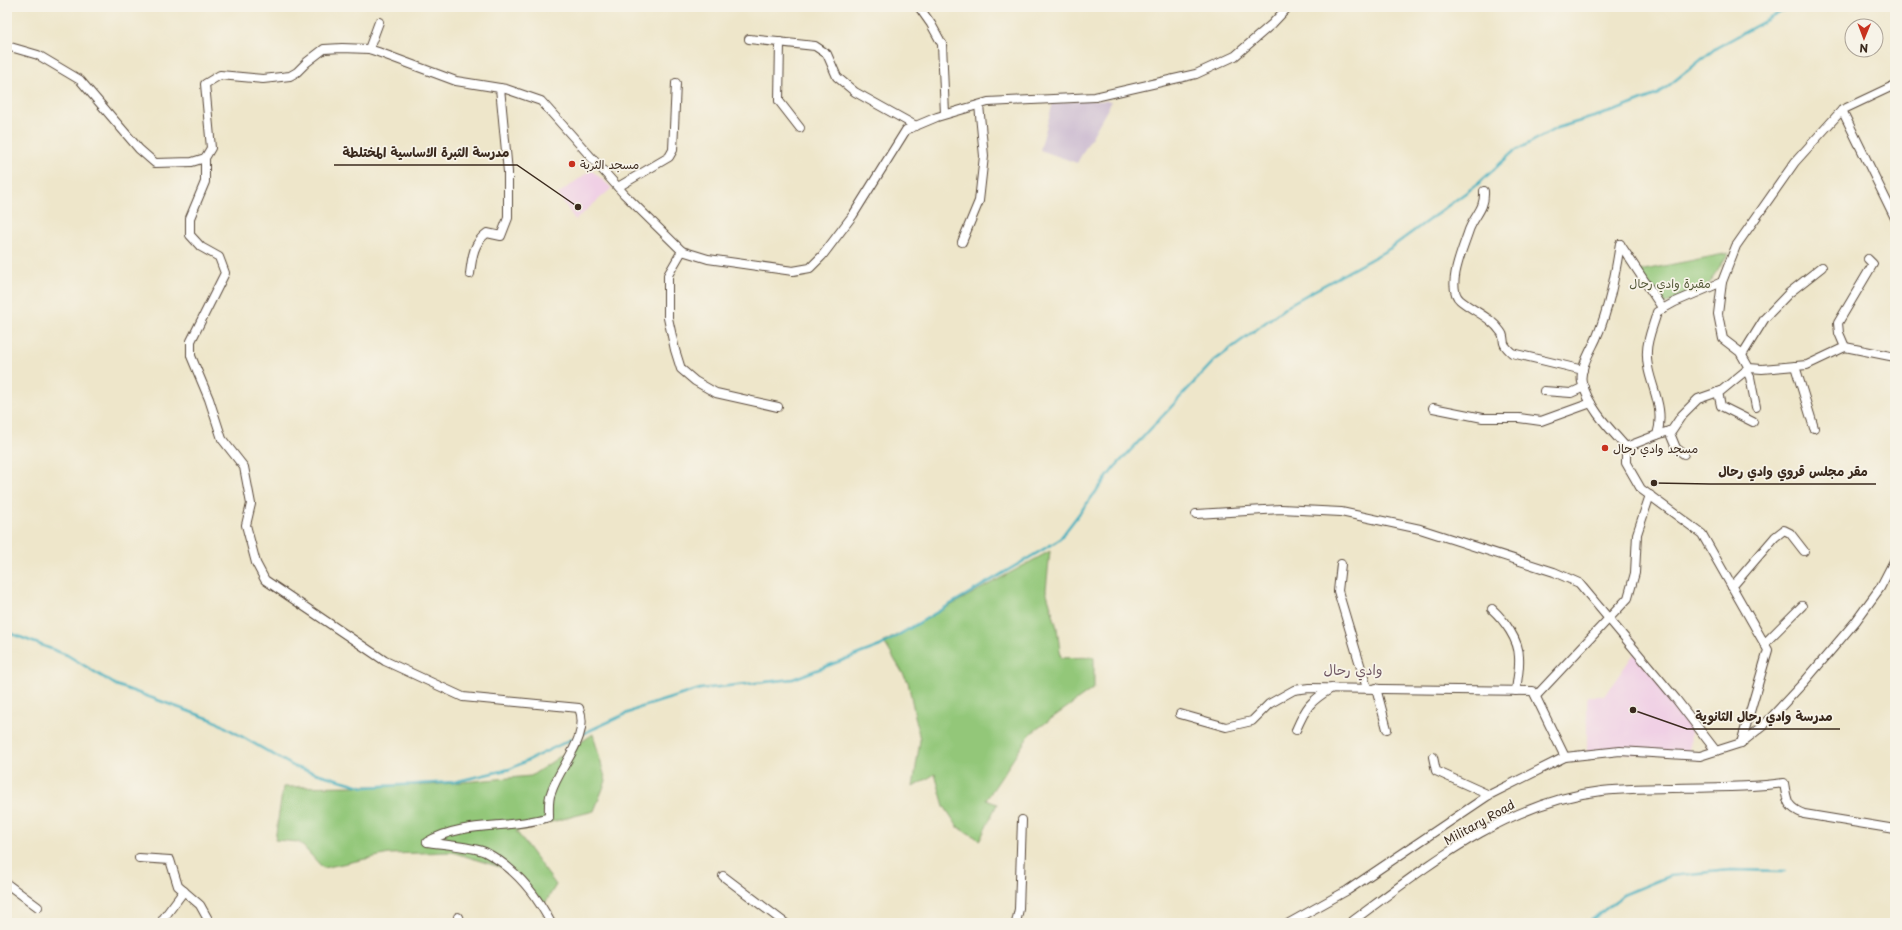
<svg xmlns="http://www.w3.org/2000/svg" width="1902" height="930" font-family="'Playpen Sans','Playpen Sans Arabic',sans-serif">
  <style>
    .built { fill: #f0d0e5 }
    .industrial { fill: #cebed2 }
    .green { fill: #93c779; stroke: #67784c }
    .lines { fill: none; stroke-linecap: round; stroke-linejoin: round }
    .stream { stroke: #41afbf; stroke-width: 2.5 }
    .minor-casing { stroke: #564638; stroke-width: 10 }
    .minor { stroke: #fff; stroke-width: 8 }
    .poi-dot { fill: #c8321e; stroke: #f7f3e8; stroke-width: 1.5 }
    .labels { text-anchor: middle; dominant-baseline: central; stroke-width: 3.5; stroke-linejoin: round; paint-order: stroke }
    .poi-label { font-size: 12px; fill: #3b2a1e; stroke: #f7f3e8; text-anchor: start }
    .park-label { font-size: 12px; fill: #555939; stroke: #f7f3e8 }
    .street-label { font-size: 12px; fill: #3b2a1e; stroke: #f7f3e8 }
    .quarter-label { font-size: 14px; fill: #715964; stroke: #f7f3e8 }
    .leader { fill: none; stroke: #3b2a1e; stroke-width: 1.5 }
    .callout-dot { fill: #3b2a1e; stroke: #f7f3e8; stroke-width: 1.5 }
    .callout-label { font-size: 13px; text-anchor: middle; font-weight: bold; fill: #3b2a1e; stroke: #f7f3e8; stroke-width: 3.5; stroke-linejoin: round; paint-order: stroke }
  </style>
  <rect width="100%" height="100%" fill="#f7f3e8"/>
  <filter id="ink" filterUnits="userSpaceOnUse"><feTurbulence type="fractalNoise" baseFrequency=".025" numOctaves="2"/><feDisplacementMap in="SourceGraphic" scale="8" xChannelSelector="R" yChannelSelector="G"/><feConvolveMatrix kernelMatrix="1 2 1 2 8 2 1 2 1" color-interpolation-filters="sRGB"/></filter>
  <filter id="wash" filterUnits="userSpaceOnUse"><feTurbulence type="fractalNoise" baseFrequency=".012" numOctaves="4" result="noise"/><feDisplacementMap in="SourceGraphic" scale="16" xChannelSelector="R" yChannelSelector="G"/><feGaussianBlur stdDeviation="0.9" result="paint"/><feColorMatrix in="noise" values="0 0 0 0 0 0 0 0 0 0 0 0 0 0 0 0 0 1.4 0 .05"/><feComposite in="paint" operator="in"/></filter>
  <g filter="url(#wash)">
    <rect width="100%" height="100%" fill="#eee6ca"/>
    <g class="built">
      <path d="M591 170 612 188 575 220 558 194Z"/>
      <path d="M1636 651 1691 726 1690 755 1587 752V696H1604Z"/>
    </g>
    <path class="industrial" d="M1084 100 1112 101 1077 163 1040 150 1053 103Z"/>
    <g class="green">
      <path d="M1729 253 1706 287 1660 306 1639 271Z"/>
      <path d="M1050 551 1046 590 1057 628 1061 658 1094 657V688L1030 734 986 800 997 804 980 840 958 827 944 806 935 774 913 787 920 740 908 682 884 642Z"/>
      <path d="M593 734 606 781 594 811 516 831 556 885 545 903 506 869 452 852 389 854 323 868 299 842 275 840 283 787 430 785 531 776Z"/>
    </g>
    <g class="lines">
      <g class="stream">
        <path d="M7 632 67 655 116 685 213 720 295 767 364 787 454 782 510 769 576 737"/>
        <path d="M582 734 639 708 700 689 793 679 880 646 1059 540 1114 468 1214 361 1290 304 1389 249 1479 183 1513 152 1557 128 1617 110 1658 94 1716 48 1790 7"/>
        <path d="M1588 923 1623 895 1669 876 1730 870 1786 871"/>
      </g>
    </g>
  </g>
  <g filter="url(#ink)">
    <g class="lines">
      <defs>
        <g id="minor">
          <path d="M919 7 931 24 942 44 945 114"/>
          <path d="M749 39 815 46 827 54 837 77 855 92 916 126"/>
          <path d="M780 42 779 101 800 128"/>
          <path d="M7 46 38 55 80 80 139 149 155 163 192 162 205 158 211 148 205 84 220 75 263 79 290 76 297 72 307 62 324 49 342 48 369 49 378 52 456 81 506 89 541 101 624 194 682 251 708 259 793 271 810 268 822 256 853 215 906 130 937 117 988 102 1095 97 1196 74 1235 56 1272 24 1288 7"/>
          <path d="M369 49 379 22"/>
          <path d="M1842 110 1895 218"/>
          <path d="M205 158V182L190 218V235L201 247 219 257 225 273 191 341V356L209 399 222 439 244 467 251 504 246 525 256 563 265 580 385 661 463 697 579 708C591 737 559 766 551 793 548 800 549 809 549 817 509 830 464 820 427 842 439 844 475 847 485 852 514 867 536 894 551 923"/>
          <path d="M618 187 669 157 673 150 676 83"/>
          <path d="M1484 191C1485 210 1475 214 1469 230 1464 246 1445 287 1460 300 1473 311 1491 317 1501 332 1504 335 1503 340 1504 343 1505 347 1509 350 1512 353L1583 370"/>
          <path d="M962 242 979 201 984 156 979 105"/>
          <path d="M1620 244C1615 276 1609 309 1596 339 1591 350 1579 369 1582 382 1589 408 1608 427 1626 447"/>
          <path d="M1620 244 1663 309"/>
          <path d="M682 251 668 275V318L675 350 681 369 695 381 716 393 778 407"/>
          <path d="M470 274C472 258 473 243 487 233L501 236 508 218V172L500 88"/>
          <path d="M1722 282 1718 314 1723 339 1740 352 1749 368 1762 369 1807 365 1845 347 1895 357"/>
          <path d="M1845 347 1839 333 1838 323 1873 264 1868 259"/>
          <path d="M1742 355 1765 318 1789 293 1822 267"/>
          <path d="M1795 366 1814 428"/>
          <path d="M1746 370 1750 377 1756 407"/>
          <path d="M1544 391 1571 393 1584 387"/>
          <path d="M1718 392 1721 406 1753 422"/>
          <path d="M1433 408 1483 418H1519L1541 421 1591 403"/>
          <path d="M1669 431 1676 448 1684 454"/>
          <path d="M1657 435 1672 430 1682 415 1698 399 1721 391 1749 368"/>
          <path d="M1196 514 1281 509 1341 512 1420 529 1554 572 1579 583 1676 699 1716 751"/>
          <path d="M1341 564 1338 591 1367 688"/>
          <path d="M1732 587 1775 537 1784 530 1790 533 1804 551"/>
          <path d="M1492 609C1504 620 1519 640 1519 657 1520 668 1517 680 1516 691"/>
          <path d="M1764 644 1802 606"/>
          <path d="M1376 688 1387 729"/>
          <path d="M1536 696 1628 598 1635 573 1637 534 1650 495"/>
          <path d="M1180 714 1226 727 1252 721 1269 704 1294 690 1309 688 1533 691 1565 757"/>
          <path d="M1296 730C1306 707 1310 701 1332 688"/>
          <path d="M1741 743 1765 724 1805 681 1856 621 1880 588 1895 559"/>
          <path d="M1433 757 1436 771 1489 795"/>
          <path d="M139 858 170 860 178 886 200 905 210 923"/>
          <path d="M723 876 785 923"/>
          <path d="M7 884 38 907"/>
          <path d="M458 917 460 923"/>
          <path d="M164 923 163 919 184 891"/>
          <path d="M1016 923 1019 909 1022 820"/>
          <path d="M1289 923 1348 890 1489 795 1565 757 1620 751 1700 756 1741 743 1768 650 1702 534 1641 489 1626 463V447L1657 435C1667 403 1645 381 1647 351 1647 339 1654 324 1657 312L1675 302 1722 282 1736 246 1795 162 1842 110 1895 85"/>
          <path d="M1350 923C1426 867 1504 802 1602 791 1662 785 1724 791 1784 783 1787 800 1786 807 1804 814L1895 829"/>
        </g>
      </defs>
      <use href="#minor" class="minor-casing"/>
      <use href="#minor" class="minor"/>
    </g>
  </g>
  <g class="poi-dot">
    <circle cx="572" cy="164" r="4"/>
    <circle cx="1605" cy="448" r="4"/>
  </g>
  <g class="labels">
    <g class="poi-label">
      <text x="580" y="164">مسجد الثربة</text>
      <text x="1613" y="448">مسجد وادي رحال</text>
    </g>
    <g class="park-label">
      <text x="1670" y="283">مقبرة وادي رحال</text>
    </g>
    <g class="street-label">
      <text transform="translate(1479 822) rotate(-29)">Military Road</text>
    </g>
    <g class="quarter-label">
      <text x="1353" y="669">وادي رحال</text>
    </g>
  </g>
  <path class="leader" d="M578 207L517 165H334M1654 483L1710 484H1876M1633 710L1687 729H1840"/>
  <g class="callout-dot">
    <circle cx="578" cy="207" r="4"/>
    <circle cx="1654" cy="483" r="4"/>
    <circle cx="1633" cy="710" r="4"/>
  </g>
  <g class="callout-label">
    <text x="426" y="157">مدرسة الثبرة الاساسية المختلطة</text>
    <text x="1793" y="476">مقر مجلس قروي وادي رحال</text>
    <text x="1764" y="721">مدرسة وادي رحال الثانوية</text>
  </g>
  <rect width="1902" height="930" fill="none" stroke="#f7f3e8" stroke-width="24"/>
  <g transform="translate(1864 38) rotate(181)"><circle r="19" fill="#f7f3e8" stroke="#aca397"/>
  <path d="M0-3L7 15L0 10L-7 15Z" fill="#c8321e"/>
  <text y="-6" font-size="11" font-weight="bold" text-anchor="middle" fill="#3b2a1e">N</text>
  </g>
</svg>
